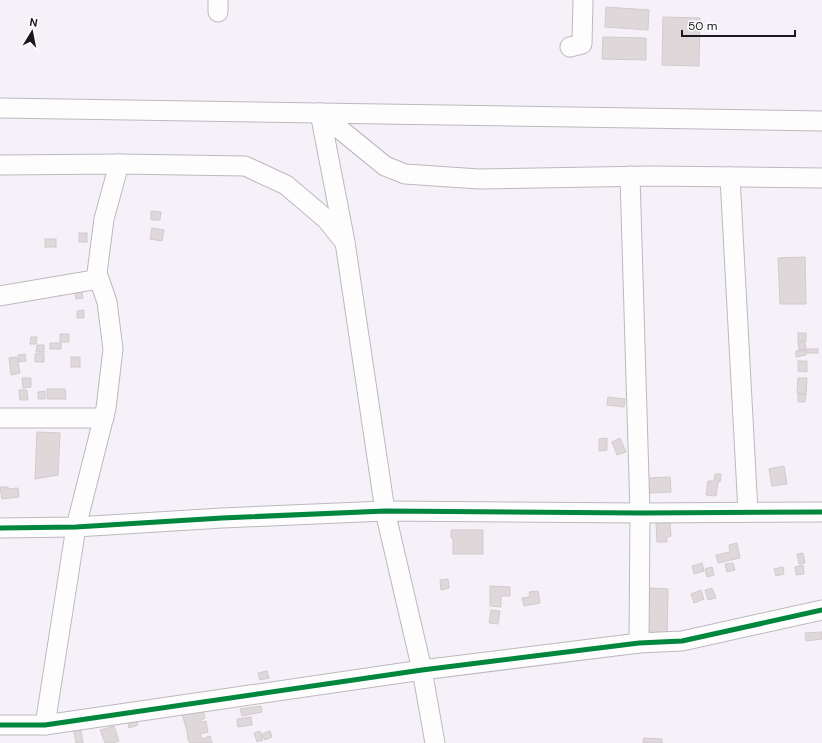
<svg xmlns="http://www.w3.org/2000/svg" width="822" height="743" font-family="'DM Sans',sans-serif">
  <style>
    .building { fill: #ded8da; stroke: #d1cbce }
    .lines { fill: none; stroke-linecap: round; stroke-linejoin: round }
    .minor-casing { stroke: #bdb8be; stroke-width: 21 }
    .minor { stroke: #fefdfe; stroke-width: 19 }
    .cycleway-casing { stroke: #fdfdfd; stroke-width: 8 }
    .cycleway { stroke: #00873e; stroke-width: 5 }
  </style>
  <rect width="100%" height="100%" fill="#f6f0f8"/>
  <g class="building">
    <path d="M606 7 649 10 648 30 605 27Z"/>
    <path d="M663 17 700 18 699 66 662 65Z"/>
    <path d="M603 37 646 38V60L602 59Z"/>
    <path d="M151 211 161 212 160 220H151Z"/>
    <path d="M152 228 164 230 162 241 150 239Z"/>
    <rect x="79" y="233" width="8" height="9"/>
    <rect x="45" y="239" width="11" height="8"/>
    <path d="M805 257 806 304H780L778 258Z"/>
    <path d="M81 288 83 298 76 299 74 289Z"/>
    <path d="M84 310V318H77V311Z"/>
    <rect x="798" y="333" width="8" height="8"/>
    <rect x="60" y="334" width="9" height="8"/>
    <path d="M31 337H37L36 344H30Z"/>
    <path d="M798 342H805L806 349 799 350Z"/>
    <rect x="50" y="343" width="11" height="6"/>
    <path d="M37 345H44V352H36Z"/>
    <rect x="807" y="349" width="11" height="4"/>
    <path d="M806 350V355L796 357V351Z"/>
    <path d="M44 353V362H35V354Z"/>
    <path d="M25 354 26 361 19 362 18 355Z"/>
    <path d="M17 357 20 373 11 375 9 358Z"/>
    <rect x="71" y="357" width="9" height="10"/>
    <path d="M798 361H807V372L798 371Z"/>
    <path d="M22 378H31V387L23 388Z"/>
    <path d="M798 378H807L806 394 797 393Z"/>
    <path d="M47 389H65L66 399H47Z"/>
    <path d="M19 390H27L28 400H20Z"/>
    <path d="M45 391V399H38V392Z"/>
    <path d="M798 394H806L805 402H798Z"/>
    <path d="M608 397 625 399 624 407 607 405Z"/>
    <path d="M37 432 60 433 58 475 35 479Z"/>
    <path d="M607 438V450L599 451V439Z"/>
    <path d="M620 438 626 452 617 455 612 442Z"/>
    <path d="M784 466 787 484 772 486 769 469Z"/>
    <path d="M715 474H721L720 482H718L716 496 706 495 708 481H714Z"/>
    <path d="M670 477 671 492 649 493 648 478Z"/>
    <path d="M0 487H8V489L18 488 19 497 2 499Z"/>
    <path d="M670 522 671 536 667 537V542H657L656 523Z"/>
    <path d="M451 530H483V554H453V538H451Z"/>
    <path d="M737 543 740 558 718 563 716 555 730 552 729 545Z"/>
    <path d="M803 553 805 563 799 564 797 554Z"/>
    <path d="M702 563 704 571 694 574 692 566Z"/>
    <path d="M733 563 735 570 727 572 725 564Z"/>
    <path d="M803 565 804 574 796 575 795 567Z"/>
    <path d="M712 567 714 575 707 577 705 569Z"/>
    <path d="M783 567 784 574 776 576 774 569Z"/>
    <path d="M448 579 449 588 441 590 440 580Z"/>
    <path d="M490 586 510 587V596H501V607L490 606Z"/>
    <path d="M649 588 668 589 667 636 648 635Z"/>
    <path d="M712 588 716 598 708 600 705 590Z"/>
    <path d="M701 590 704 599 694 603 691 594Z"/>
    <path d="M538 591 540 603 524 606 522 598 530 597 529 592Z"/>
    <path d="M491 610 500 611 498 624 489 623Z"/>
    <path d="M822 632V639L806 641 805 633Z"/>
    <path d="M267 671 269 678 260 680 258 673Z"/>
    <path d="M261 706 262 712 242 716 240 709Z"/>
    <path d="M203 709 205 718 201 720 202 722 206 721 208 732 200 734 202 739 210 736 212 743H190L188 740 187 731 182 714Z"/>
    <path d="M135 717 138 725 129 728 127 719Z"/>
    <path d="M251 717 252 725 238 727 237 719Z"/>
    <path d="M114 726 119 741 113 743H105L100 730Z"/>
    <path d="M81 730 83 743H76L74 731Z"/>
    <path d="M260 731 263 740 257 742 254 733Z"/>
    <path d="M270 731 272 737 265 740 262 734Z"/>
    <path d="M644 738 662 739V743H643Z"/>
  </g>
  <g class="lines">
    <defs>
      <g id="minor">
        <path d="M218 0V12"/>
        <path d="M570 47 582 44 583 0"/>
        <path d="M0 108 822 121"/>
        <path d="M320 113 345 242 385 511 422 670 435 743"/>
        <path d="M320 113 385 166 405 174 479 179 651 176 822 178"/>
        <path d="M0 165 119 164 245 166 286 185 326 219 343 240"/>
        <path d="M630 176 640 513 639 643"/>
        <path d="M730 177 748 512"/>
        <path d="M0 296 99 279"/>
        <path d="M0 418H104"/>
        <path d="M0 528 76 527 222 518 385 511 640 513 822 512"/>
        <path d="M0 725H45L422 670 639 643 682 641 822 610"/>
        <path d="M45 725 76 527 106 408 113 349 107 302 97 273 104 219 119 164"/>
      </g>
    </defs>
    <use href="#minor" class="minor-casing"/>
    <use href="#minor" class="minor"/>
    <defs>
      <g id="cycleway">
        <path d="M0 528 76 527 222 518 385 511 640 513 822 512"/>
        <path d="M0 725H45L422 670 639 643 682 641 822 610"/>
      </g>
    </defs>
    <use href="#cycleway" class="cycleway-casing"/>
    <use href="#cycleway" class="cycleway"/>
  </g>
  <g transform="translate(32 32) rotate(10)" stroke="#fdfdfd" stroke-width="3" paint-order="stroke">
  <path d="M0-3L7 15L0 10L-7 15Z" fill="#1b171c"/>
  <text y="-6" font-size="11" font-weight="bold" text-anchor="middle" fill="#1b171c">N</text>
  </g>
  <path d="M682 30v6h113v-6" fill="none" stroke="#1b171c" stroke-width="2"/>
  <text x="688" y="30" font-size="12" fill="#1b171c" stroke="#fdfdfd" stroke-width="3" paint-order="stroke">50 m</text>
</svg>
